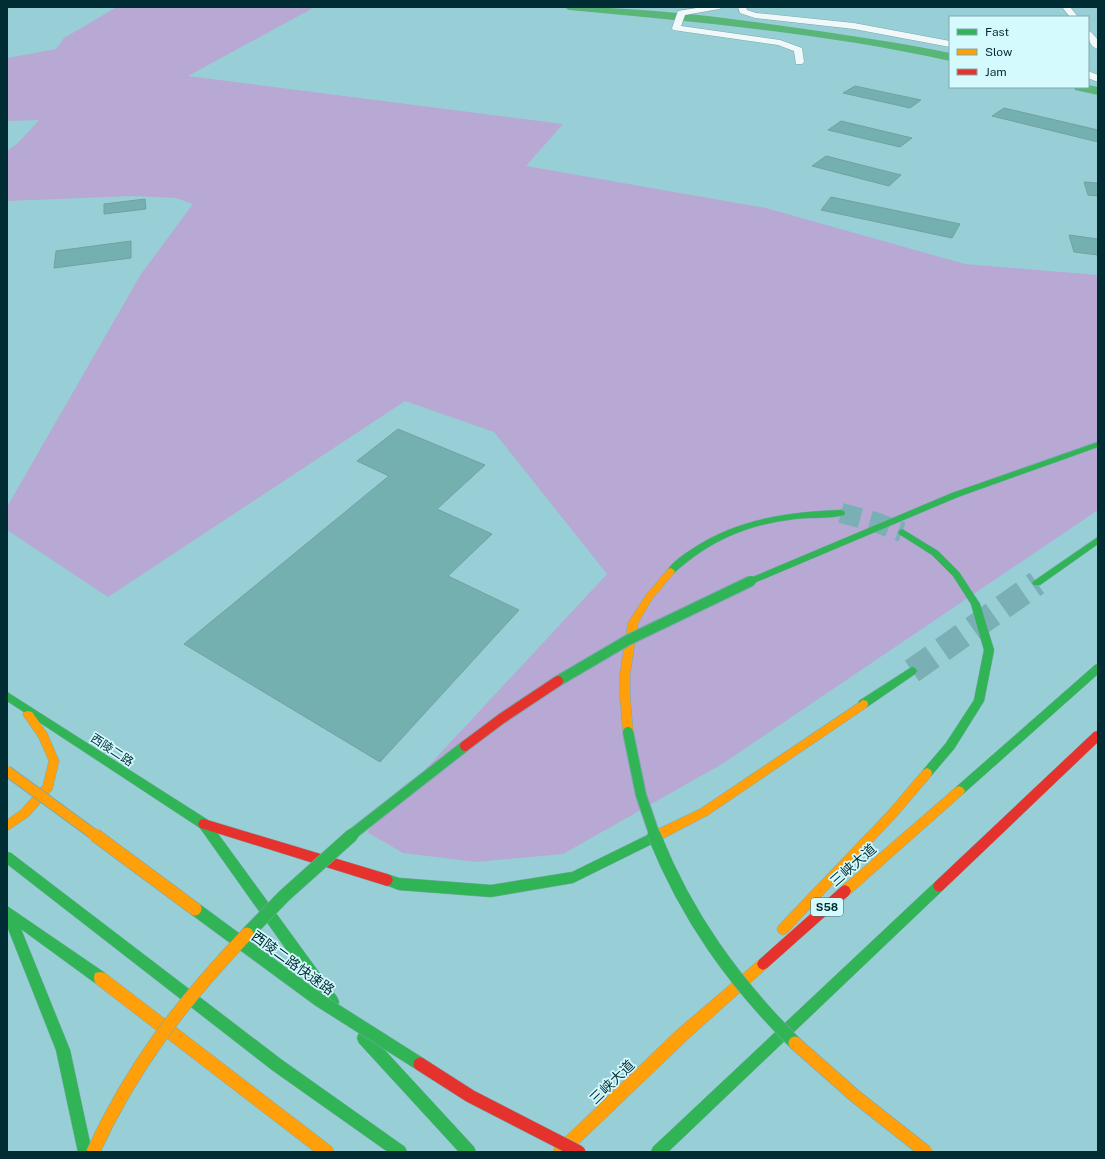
<svg xmlns="http://www.w3.org/2000/svg" width="1105" height="1159" font-family="'Public Sans','Noto Sans SC',sans-serif">
  <style>
    .green { fill: #b7a8d4 }
    .lines { fill: none; stroke-linecap: round; stroke-linejoin: round }
    .canal { fill: #5ab678; fill-rule: evenodd }
    .building { fill: #75b0b1; stroke: #73a0a1 }
    .highway-tunnel-far1 { stroke: #7aafb5; stroke-width: 20; stroke-dasharray: 20 10; stroke-linecap: butt }
    .highway-tunnel { stroke: #7aafb5; stroke-width: 25; stroke-dasharray: 25 12; stroke-linecap: butt }
    .street-casing { stroke: #7ba8ae; stroke-width: 1 }
    .fast-casing { stroke: #7ba8ae; stroke-width: 1 }
    .slow-casing { stroke: #7ba8ae; stroke-width: 1 }
    .jam-casing { stroke: #7ba8ae; stroke-width: 1 }
    .street { fill: #f0f8f9; fill-rule: evenodd }
    .fast { fill: #30b455; fill-rule: evenodd }
    .slow { fill: #ff9f0a; fill-rule: evenodd }
    .jam { fill: #e5322d; fill-rule: evenodd }
    .fast-bridge-far2-casing { stroke: #7ba8ae; stroke-width: 10; stroke-linecap: butt }
    .fast-bridge-far1-casing { stroke: #7ba8ae; stroke-width: 12; stroke-linecap: butt }
    .fast-bridge-casing { stroke: #7ba8ae; stroke-width: 14; stroke-linecap: butt }
    .slow-bridge-far1-casing { stroke: #7ba8ae; stroke-width: 12; stroke-linecap: butt }
    .slow-bridge-casing { stroke: #7ba8ae; stroke-width: 14; stroke-linecap: butt }
    .jam-bridge-far1-casing { stroke: #7ba8ae; stroke-width: 12; stroke-linecap: butt }
    .jam-bridge-casing { stroke: #7ba8ae; stroke-width: 14; stroke-linecap: butt }
    .fast-bridge-far2 { stroke: #30b455; stroke-width: 8 }
    .fast-bridge-far1 { stroke: #30b455; stroke-width: 10 }
    .fast-bridge { stroke: #30b455; stroke-width: 13 }
    .slow-bridge-far1 { stroke: #ff9f0a; stroke-width: 10 }
    .slow-bridge { stroke: #ff9f0a; stroke-width: 13 }
    .jam-bridge-far1 { stroke: #e5322d; stroke-width: 10 }
    .jam-bridge { stroke: #e5322d; stroke-width: 13 }
    .labels { text-anchor: middle; dominant-baseline: central; stroke-width: 3.5; stroke-linejoin: round; paint-order: stroke }
    .shield { fill: #d5fafe; stroke: #406a70; stroke-width: 1 }
    .shield-label { font-size: 11px; font-weight: bold; fill: #002d33 }
    .street-label { font-size: 12px; fill: #002d33; stroke: #d5fafe }
    .near-street-label { font-size: 14px; fill: #002d33; stroke: #d5fafe }
  </style>
  <rect width="100%" height="100%" fill="#98cfd6"/>
  <path class="green" d="M117 7H315L188 76 563 124 526 166 766 208 965 264 1098 275V510L722 764 563 854 476 862 403 853 367 832 607 574 494 432 405 401 108 597 7 530V507L141 274 193 204 176 198 131 196 7 201V151L18 143 39 120 7 121V58L56 49 64 38Z"/>
  <g class="lines">
    <g class="canal">
      <path d="M564 7C647 7 730 18 812 30 858 37 904 43 950 53V61C825 33 696 22 569 10Z"/>
      <path d="M1088 85 1098 87V95L1075 90 1074 87H1088Z"/>
    </g>
  </g>
  <g class="building">
    <path d="M855 86 921 100 910 108 843 93Z"/>
    <path d="M1004 108 1098 130V142L992 116Z"/>
    <path d="M841 121 912 138 900 147 828 130Z"/>
    <path d="M826 156 901 175 889 186 812 166Z"/>
    <path d="M1084 182 1098 183V196L1088 195Z"/>
    <path d="M831 197 960 224 952 238 821 210Z"/>
    <path d="M145 199 146 209 104 214V204Z"/>
    <path d="M1069 235 1098 239V255L1074 252Z"/>
    <path d="M131 241V258L54 268 56 251Z"/>
    <path d="M398 429 485 465 437 509 492 534 448 576 519 610 380 762 184 644 389 476 357 461Z"/>
  </g>
  <g class="lines">
    <path class="highway-tunnel-far1" d="M841 513 875 522 902 532"/>
    <path class="highway-tunnel" d="M912 671 1037 583"/>
    <defs>
      <g id="street">
        <path d="M703 7H723L719 9 685 15 681 26 780 40 802 48 804 62 802 64H796L794 51 778 45 673 30 672 28 678 11Z"/>
        <path d="M738 7H746L747 10 756 13 854 23 950 41V47L854 29 755 18 740 13Z"/>
        <path d="M1062 7H1070L1078 17H1070Z"/>
        <path d="M1088 31 1091 32 1098 40V49C1090 47 1088 39 1088 31Z"/>
        <path d="M1088 71 1098 75V82L1088 78Z"/>
      </g>
      <g id="fast">
        <path d="M1098 442V447L958 497 754 583 751 584 746 581 748 579 952 493Z"/>
        <path d="M841 510 844 511 845 513 844 515C830 519 810 517 795 519 746 525 711 540 674 573L671 574 667 571C672 562 683 555 692 549 737 519 788 512 841 510Z"/>
        <path d="M902 529 938 551 959 572 980 604 994 650 984 701 954 749 931 776 927 778 923 776 922 773 923 770 946 743 974 700 984 650 971 604 953 576 932 555 899 534 898 532Z"/>
        <path d="M1098 537V544L1040 585H1034L1032 583 1034 581Z"/>
        <path d="M1098 664V674L963 794 959 796 955 794 953 791 955 788 1095 665Z"/>
        <path d="M912 667 915 668 917 671 915 674 867 707 863 708 859 707 858 704 859 701Z"/>
        <path d="M7 692 208 820 337 997 339 1002 337 1007 332 1009 327 1007 200 828 7 701Z"/>
        <path d="M656 831 660 832 662 836 660 840 573 883 491 897 399 890 383 884 381 880 383 876 387 874 399 878 491 885 572 872Z"/>
        <path d="M7 852 11 853 282 1060 405 1147 407 1152H388L272 1070 7 864Z"/>
        <path d="M939 880 943 882 945 886 943 890 668 1152H651L653 1147 935 882Z"/>
        <path d="M7 906 105 973 106 978 105 983 100 984 95 983 21 929 70 1050 92 1152H78L56 1050 7 926Z"/>
        <path d="M364 1031 369 1033 474 1147 476 1152H459L359 1043 357 1038 359 1033Z"/>
      </g>
      <g id="slow">
        <path d="M671 568 675 571 674 573 652 599 638 623 630 674V697L633 732 632 735 628 736 624 735 623 732 620 697V674L628 623 646 595 668 569Z"/>
        <path d="M863 700 867 701 868 704 867 707 708 815 660 840 656 841 652 840 650 836 652 832 700 809Z"/>
        <path d="M28 711 32 712 47 733 59 761 52 790 29 816 7 831V820L21 810 43 785 49 761 39 738 23 715 24 712Z"/>
        <path d="M927 768 931 770 932 773 931 776 897 816 787 933 783 935 779 933 777 929 779 925 889 810 923 770Z"/>
        <path d="M959 786 963 788 965 791 963 794 849 895 845 897 841 895 839 891 841 887 955 788Z"/>
        <path d="M763 958 767 960 769 964 767 968 688 1039 570 1152H553L555 1147 678 1029 759 960Z"/>
        <path d="M100 972 105 973 332 1147 334 1152H315L95 983 94 978 95 973Z"/>
      </g>
      <g id="jam">
        <path d="M1098 731V742L943 890 939 892 935 890 933 886 935 882 1094 732Z"/>
        <path d="M204 819 387 874 391 876 393 880 391 884 387 886 204 829 200 828 198 824 200 820Z"/>
        <path d="M845 885 849 887 851 891 849 895 767 968 763 970 759 968 757 964 759 960 841 887Z"/>
      </g>
    </defs>
    <use href="#street" class="street-casing"/>
    <use href="#fast" class="fast-casing"/>
    <use href="#slow" class="slow-casing"/>
    <use href="#jam" class="jam-casing"/>
    <use href="#street" class="street"/>
    <use href="#fast" class="fast"/>
    <use href="#slow" class="slow"/>
    <use href="#jam" class="jam"/>
    <defs>
      <path id="fast-bridge-far2" d="M749 582 751 581"/>
      <g id="fast-bridge-far1">
        <path d="M558 681 628 640 751 581"/>
        <path d="M628 732 641 795 655 836"/>
        <path d="M350 836 465 746"/>
      </g>
      <g id="fast-bridge">
        <path d="M654 835C687 917 733 981 795 1043"/>
        <path d="M195 909 319 1000 420 1064"/>
        <path d="M247 934 284 896 352 835"/>
      </g>
      <path id="slow-bridge-far1" d="M7 771 96 836"/>
      <g id="slow-bridge">
        <path d="M95 835 195 909"/>
        <path d="M795 1043 855 1096 926 1152"/>
        <path d="M93 1152C132 1067 182 1002 247 934"/>
      </g>
      <path id="jam-bridge-far1" d="M465 746 501 719 558 681"/>
      <path id="jam-bridge" d="M420 1064 470 1096 579 1152"/>
    </defs>
    <use href="#fast-bridge-far2" class="fast-bridge-far2-casing"/>
    <use href="#fast-bridge-far1" class="fast-bridge-far1-casing"/>
    <use href="#fast-bridge" class="fast-bridge-casing"/>
    <use href="#slow-bridge-far1" class="slow-bridge-far1-casing"/>
    <use href="#slow-bridge" class="slow-bridge-casing"/>
    <use href="#jam-bridge-far1" class="jam-bridge-far1-casing"/>
    <use href="#jam-bridge" class="jam-bridge-casing"/>
    <use href="#fast-bridge-far2" class="fast-bridge-far2"/>
    <use href="#fast-bridge-far1" class="fast-bridge-far1"/>
    <use href="#fast-bridge" class="fast-bridge"/>
    <use href="#slow-bridge-far1" class="slow-bridge-far1"/>
    <use href="#slow-bridge" class="slow-bridge"/>
    <use href="#jam-bridge-far1" class="jam-bridge-far1"/>
    <use href="#jam-bridge" class="jam-bridge"/>
  </g>
  <g class="labels">
    <rect class="shield" x="811" y="898" width="32" height="18" rx="3"/>
    <g class="shield-label">
      <text x="827" y="907">S58</text>
    </g>
    <g class="street-label">
      <text transform="translate(112 750) rotate(33)">西陵二路</text>
    </g>
    <g class="near-street-label">
      <text transform="translate(853 865) rotate(-41)">三峡大道</text>
      <text transform="translate(293 963) rotate(36)">西陵二路快速路</text>
      <text transform="translate(612 1082) rotate(-44)">三峡大道</text>
    </g>
  </g>
  <rect width="1105" height="1159" fill="none" stroke="#002d33" stroke-width="16"/>
  <rect x="949" y="16" width="140" height="72" fill="#d5fafe" stroke="#80a8ad"/>
  <rect x="957" y="29" width="20" height="6" fill="#30b455" stroke="#80a8ad"/>
  <text x="985" y="36" font-size="12" fill="#002d33">Fast</text>
  <rect x="957" y="49" width="20" height="6" fill="#ff9f0a" stroke="#80a8ad"/>
  <text x="985" y="56" font-size="12" fill="#002d33">Slow</text>
  <rect x="957" y="69" width="20" height="6" fill="#e5322d" stroke="#80a8ad"/>
  <text x="985" y="76" font-size="12" fill="#002d33">Jam</text>
</svg>
